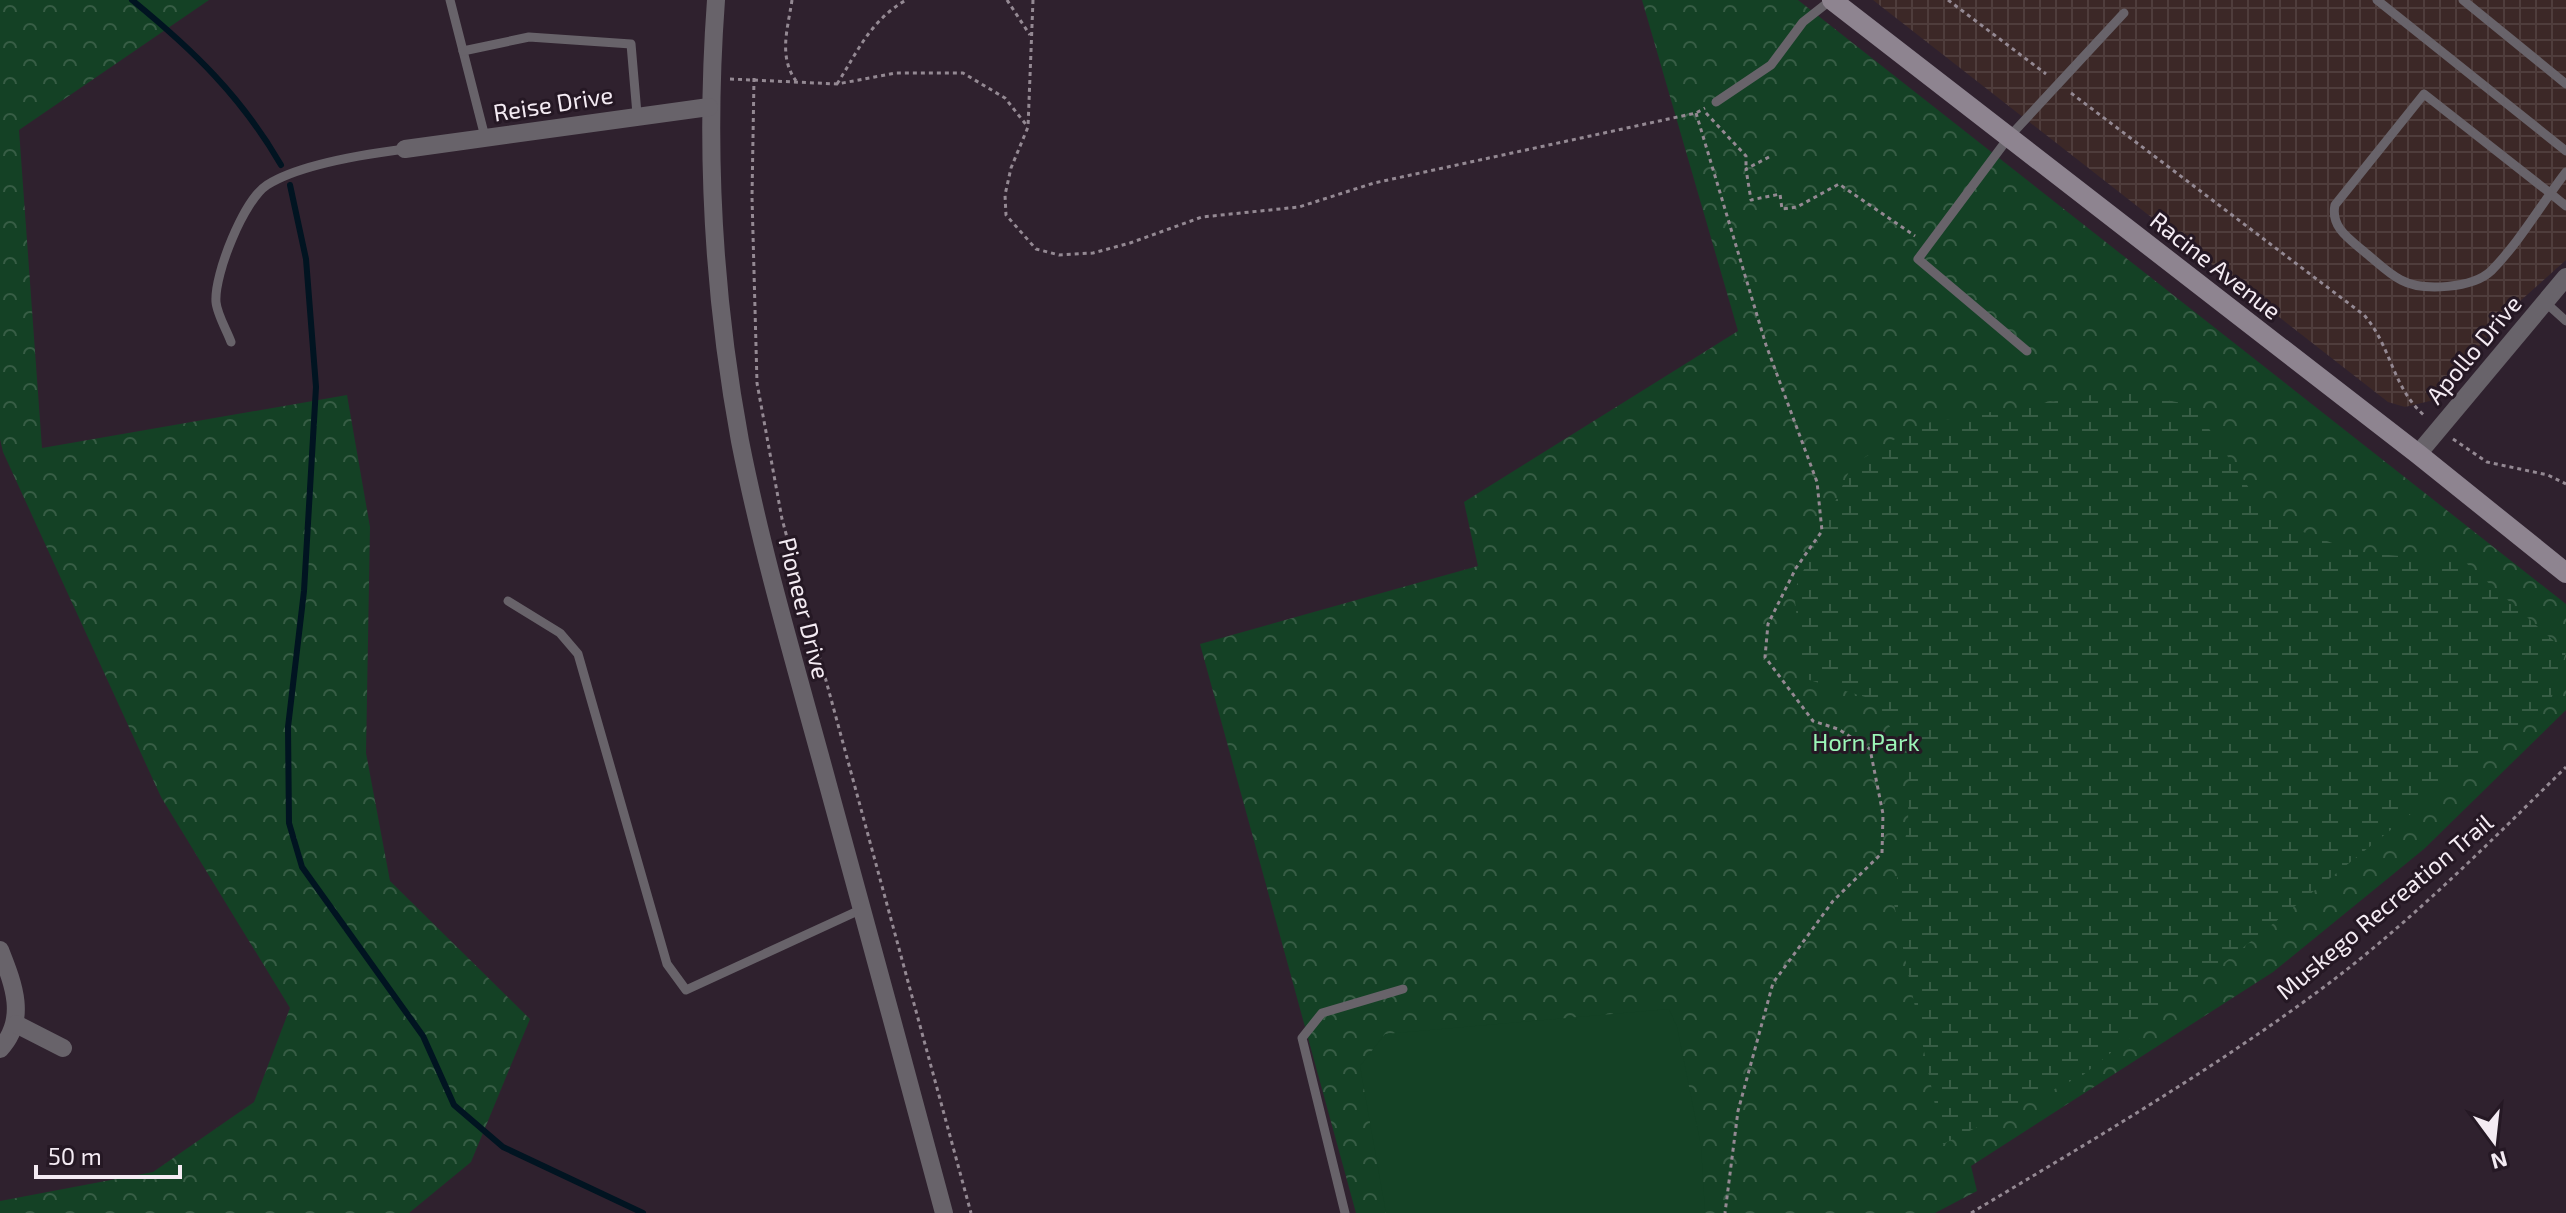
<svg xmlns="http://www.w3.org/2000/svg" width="2566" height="1213" font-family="'Exo 2',sans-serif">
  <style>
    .industrial { fill: url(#industrial-grid) }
    .forest { fill: url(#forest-crowns) }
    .wetland { fill: url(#wetland-marsh) }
    .pitch { fill: #144125 }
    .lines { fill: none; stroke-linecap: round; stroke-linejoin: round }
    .stream { stroke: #011421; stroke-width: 6 }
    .path { stroke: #948993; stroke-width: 3; stroke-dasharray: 4 4; stroke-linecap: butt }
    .service { stroke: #68636a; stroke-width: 9 }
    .minor { stroke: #68636a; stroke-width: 18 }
    .secondary { stroke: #8e8490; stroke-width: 20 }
    .labels { text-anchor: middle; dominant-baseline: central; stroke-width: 6; stroke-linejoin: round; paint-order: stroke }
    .street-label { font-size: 24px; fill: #f4ebf3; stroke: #251824 }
    .park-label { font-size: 24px; fill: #9bf6b7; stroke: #251824 }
  </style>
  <defs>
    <pattern id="industrial-grid" width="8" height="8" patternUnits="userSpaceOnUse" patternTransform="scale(2)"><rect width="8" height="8" fill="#3c2827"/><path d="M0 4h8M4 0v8" fill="none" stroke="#4f3d3c"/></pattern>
    <pattern id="forest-crowns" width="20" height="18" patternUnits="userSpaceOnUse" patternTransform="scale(2)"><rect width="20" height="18" fill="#144125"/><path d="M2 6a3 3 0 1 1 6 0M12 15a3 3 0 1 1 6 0" fill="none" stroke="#375d45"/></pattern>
    <pattern id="wetland-marsh" width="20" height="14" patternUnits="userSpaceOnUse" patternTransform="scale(2)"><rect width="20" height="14" fill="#144125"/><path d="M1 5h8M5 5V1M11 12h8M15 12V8" fill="none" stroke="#375d45"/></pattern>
  </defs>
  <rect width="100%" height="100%" fill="#2f212e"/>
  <path class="industrial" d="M1873 0H2566V260L2510 310 2434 400 2405 407 2388 402Z"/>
  <g class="forest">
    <path d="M0 0H209L19 130 42 448 347 395 370 527 366 753 390 881 530 1019 471 1162 409 1213H0V1201L153 1172 254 1102 290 1008 161 797 3 452 0 439Z"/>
    <path d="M1642 0H1798L2566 604V710L2424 849 2273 972 1971 1166 1977 1191 1935 1213H1356L1200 644 1478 566 1464 502 1738 331Z"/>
  </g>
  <path class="wetland" d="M2115 391 2193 405 2251 491 2290 527 2356 552 2465 562 2566 652 2550 703 2083 1075 1943 1144 1893 899 1908 825 1909 761 1875 700 1803 678 1794 591 1852 465 1920 424Z"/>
  <path class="pitch" d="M1669 1009 1677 1027 1701 1146 1705 1213H1386L1360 1066 1385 1034Z"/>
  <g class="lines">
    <g class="stream">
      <path d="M132 0C193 50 241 96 281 165"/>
      <path d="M290 185 306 259 316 387 304 591 288 727 289 823 302 867 423 1036 454 1105 503 1147 643 1213"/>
    </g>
    <g class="path">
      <path d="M792 0C788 28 778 56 796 81"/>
      <path d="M1007 0 1030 35"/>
      <path d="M1033 0 1028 127 1011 168 1005 195 1006 215 1036 249 1059 255 1093 253 1130 243 1202 217 1299 207 1374 183 1696 113 1705 108"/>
      <path d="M1948 0 2046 74"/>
      <path d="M754 78 752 197 757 383 782 519 971 1213"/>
      <path d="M730 79 837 84 896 73H963L1005 98 1028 127"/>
      <path d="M837 84C858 51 870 21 906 0"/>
      <path d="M2071 93 2364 315C2392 347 2392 388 2425 416"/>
      <path d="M1696 113 1766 345 1817 482 1822 531 1796 568 1768 624 1765 657 1813 721 1838 729 1870 749 1883 814 1882 853 1833 901 1773 983 1738 1111 1725 1213"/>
      <path d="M1706 113 1746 156V169"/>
      <path d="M1769 157 1746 169 1751 200 1780 194 1782 209 1797 207 1839 184 1915 236"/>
      <path d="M2453 439 2487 462 2548 475 2566 484"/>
      <path d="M1971 1213C2091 1141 2211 1071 2324 987 2411 922 2489 843 2566 767"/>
    </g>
    <g class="service">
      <path d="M450 0 485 137"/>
      <path d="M2377 0 2566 151"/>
      <path d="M2463 0 2566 84"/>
      <path d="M463 51 529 37 631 44 637 114"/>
      <path d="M1716 102 1771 65 1803 22 1831 0"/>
      <path d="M2566 172C2542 203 2519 243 2491 271 2473 288 2423 292 2401 280 2389 274 2378 263 2367 254 2351 240 2330 228 2335 205L2424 94 2550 193 2566 206"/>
      <path d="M2545 302 2566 321"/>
      <path d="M231 342C227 331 217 314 216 302 214 274 244 200 267 185 300 164 366 154 405 149"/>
      <path d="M2027 351 1918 259 2009 137 2124 13"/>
      <path d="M508 601 560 633 578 654 667 964 686 990 862 909"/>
      <path d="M1345 1213 1302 1038 1322 1013 1403 989"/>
    </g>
    <g class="minor">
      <path d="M716 0C705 148 713 295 740 441 763 557 797 671 828 785 868 928 905 1070 944 1213"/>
      <path d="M405 149 709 107"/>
      <path d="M2418 454 2566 277"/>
      <path d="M0 950C13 983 28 1019 0 1049"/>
      <path d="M16 1024 63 1048"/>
    </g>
    <path class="secondary" d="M1832 0 2418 454 2566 573"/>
  </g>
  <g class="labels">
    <g class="street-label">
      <text transform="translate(553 103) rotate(-9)">Reise Drive</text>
      <text transform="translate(2216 265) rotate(38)">Racine Avenue</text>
      <text transform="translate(2473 349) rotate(-50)">Apollo Drive</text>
      <text transform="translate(805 608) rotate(76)">Pioneer Drive</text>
      <text transform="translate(2384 906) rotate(-40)">Muskego Recreation Trail</text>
    </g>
    <g class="park-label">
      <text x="1866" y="741">Horn Park</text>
    </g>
  </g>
  <g transform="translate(2494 1141) rotate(165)" stroke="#251824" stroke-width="6" paint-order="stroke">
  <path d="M0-6L14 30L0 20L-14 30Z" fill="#f4ebf3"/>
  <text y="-12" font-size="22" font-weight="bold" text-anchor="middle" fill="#f4ebf3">N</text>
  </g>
  <path d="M36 1165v12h144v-12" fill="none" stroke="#f4ebf3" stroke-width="4"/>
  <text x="48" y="1165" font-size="24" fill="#f4ebf3" stroke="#251824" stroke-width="6" paint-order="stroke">50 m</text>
</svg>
